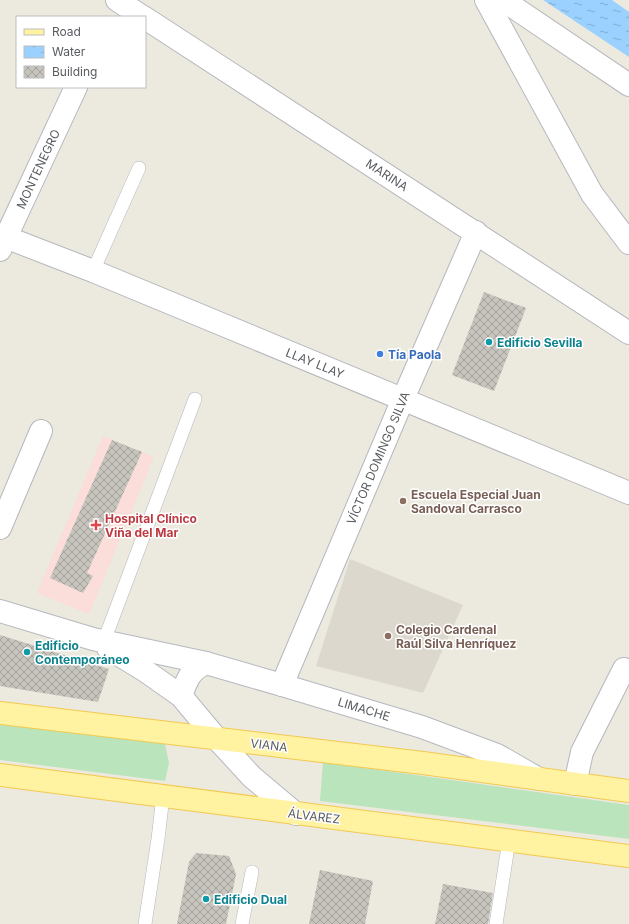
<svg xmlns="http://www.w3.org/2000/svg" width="629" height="924" font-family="Inter,sans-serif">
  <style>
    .education { fill: #dcd8cd }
    .medical { fill: #fbddd9 }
    .grass { fill: #bae4bb }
    .water { fill: url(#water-ripples) }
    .building { fill: url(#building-cross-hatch) }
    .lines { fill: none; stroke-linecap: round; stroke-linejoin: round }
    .lane-casing { stroke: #b5b7bc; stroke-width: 14 }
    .street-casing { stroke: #b5b7bc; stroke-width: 24 }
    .secondary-casing { stroke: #b5b9bf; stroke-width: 24 }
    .primary-casing { stroke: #f3c951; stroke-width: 24 }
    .lane { stroke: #fff; stroke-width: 13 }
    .street { stroke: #fff; stroke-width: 22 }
    .secondary { stroke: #fff; stroke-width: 22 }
    .primary { stroke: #fff2a0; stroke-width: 22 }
    .culture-dot { fill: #0f9aa8; stroke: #fff; stroke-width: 1.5 }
    .shop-dot { fill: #3f7fe0; stroke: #fff; stroke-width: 1.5 }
    .education-dot { fill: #8d6e63; stroke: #fff; stroke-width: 1.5 }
    .health-dot { fill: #e0444e; stroke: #fff; stroke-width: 1.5 }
    .labels { text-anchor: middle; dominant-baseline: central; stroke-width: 3; stroke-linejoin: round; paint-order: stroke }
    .street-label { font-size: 12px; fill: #585c60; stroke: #fff }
    .culture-label { font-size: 12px; font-weight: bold; fill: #0d838f; stroke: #fff; text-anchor: start }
    .shop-label { font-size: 12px; font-weight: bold; fill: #366cbe; stroke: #fff; text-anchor: start }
    .education-label { font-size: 12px; font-weight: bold; fill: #785e54; stroke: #fff; text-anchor: start }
    .health-label { font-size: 12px; font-weight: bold; fill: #be3a42; stroke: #fff; text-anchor: start }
  </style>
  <defs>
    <pattern id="water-ripples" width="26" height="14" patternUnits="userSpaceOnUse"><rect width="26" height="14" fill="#9bd1ff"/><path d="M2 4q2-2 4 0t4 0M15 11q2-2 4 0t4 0" fill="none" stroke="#81add2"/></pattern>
    <pattern id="building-cross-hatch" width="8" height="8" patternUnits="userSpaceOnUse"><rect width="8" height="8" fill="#c6c4bc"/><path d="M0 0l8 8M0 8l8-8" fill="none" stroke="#a4a29c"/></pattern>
  </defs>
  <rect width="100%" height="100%" fill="#ece9df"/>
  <path class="education" d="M350 559 463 605 423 693 316 666Z"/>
  <path class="medical" d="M103 436 154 457 89 614 37 593Z"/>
  <g class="grass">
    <path d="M0 723 165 744 169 763 165 781 0 760Z"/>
    <path d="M323 762 629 805V839L320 801Z"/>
  </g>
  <path class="water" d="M543 0H612L629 12V57Z"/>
  <g class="building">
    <path d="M484 292 526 308 494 391 452 375Z"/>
    <path d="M112 440 142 452 87 573 93 576 83 593 50 578Z"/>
    <path d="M0 635 109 669 98 702 0 686Z"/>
    <path d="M196 853 229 856 236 874 226 924H177L189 862Z"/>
    <path d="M320 870 373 881 365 924H309Z"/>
    <path d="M443 884 493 893 488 924H435Z"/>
  </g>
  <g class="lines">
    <defs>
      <g id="lane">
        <path d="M93 271 139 168"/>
        <path d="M104 641 195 399"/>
        <path d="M145 924 158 839 163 796"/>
        <path d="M242 924 252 872"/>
        <path d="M496 924 509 840"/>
      </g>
      <g id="street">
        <path d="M117 0 143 17"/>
        <path d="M486 0 592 194 629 243"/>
        <path d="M503 0 629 85"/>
        <path d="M145 18 629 333"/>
        <path d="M0 235 93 271 629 493"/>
        <path d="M0 250 76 87"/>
        <path d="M0 528 41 431"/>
        <path d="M282 685 403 399 476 232"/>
        <path d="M575 784 582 752 624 669"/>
      </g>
      <g id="secondary">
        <path d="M0 611 93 639 206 663 282 685 422 727 497 755 539 779"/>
        <path d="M108 648 144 670 181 696 217 739 252 777 296 814"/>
        <path d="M181 696C187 680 189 671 206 663"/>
      </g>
      <g id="primary">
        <path d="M0 713 423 763 629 791"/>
        <path d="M0 775 629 856"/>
      </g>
    </defs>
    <use href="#lane" class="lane-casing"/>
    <use href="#street" class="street-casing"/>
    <use href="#secondary" class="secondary-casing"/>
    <use href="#primary" class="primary-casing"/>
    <use href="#lane" class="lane"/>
    <use href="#street" class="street"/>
    <use href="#secondary" class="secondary"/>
    <use href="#primary" class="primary"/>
  </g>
  <g class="culture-dot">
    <circle cx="489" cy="342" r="4"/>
    <circle cx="27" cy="652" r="4"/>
    <circle cx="206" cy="899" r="4"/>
  </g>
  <circle class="shop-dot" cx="380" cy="354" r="4"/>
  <g class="education-dot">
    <circle cx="403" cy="501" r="4"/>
    <circle cx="388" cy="636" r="4"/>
  </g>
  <path class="health-dot" d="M94 519h4v4h4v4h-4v4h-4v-4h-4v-4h4z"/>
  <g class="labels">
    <g class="street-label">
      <text transform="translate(38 169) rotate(-65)">MONTENEGRO</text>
      <text transform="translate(387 175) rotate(33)">MARINA</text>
      <text transform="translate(315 363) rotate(22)">LLAY LLAY</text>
      <text transform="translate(378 458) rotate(-67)">VÍCTOR DOMINGO SILVA</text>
      <text transform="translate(364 709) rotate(17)">LIMACHE</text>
      <text transform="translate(269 745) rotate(7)">VIANA</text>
      <text transform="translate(314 816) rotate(7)">ÁLVAREZ</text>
    </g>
    <g class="culture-label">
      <text x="497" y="342">Edificio Sevilla</text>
      <text x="35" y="645">Edificio<tspan x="35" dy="14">Contemporáneo</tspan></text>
      <text x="214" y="899">Edificio Dual</text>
    </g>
    <g class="shop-label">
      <text x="388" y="354">Tía Paola</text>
    </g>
    <g class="education-label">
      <text x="411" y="494">Escuela Especial Juan<tspan x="411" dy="14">Sandoval Carrasco</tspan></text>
      <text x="396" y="629">Colegio Cardenal<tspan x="396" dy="14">Raúl Silva Henríquez</tspan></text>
    </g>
    <g class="health-label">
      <text x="105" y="518">Hospital Clínico<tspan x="105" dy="14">Viña del Mar</tspan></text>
    </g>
  </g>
  <rect x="16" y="16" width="130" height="72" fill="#ffffff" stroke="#bcbebf"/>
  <rect x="24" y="29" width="20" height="6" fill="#fff2a0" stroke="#bcbebf"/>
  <text x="52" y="36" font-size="12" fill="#585c60">Road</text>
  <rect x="24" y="46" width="20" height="12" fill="url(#water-ripples)" stroke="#bcbebf"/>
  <text x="52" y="56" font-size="12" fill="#585c60">Water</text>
  <rect x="24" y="66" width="20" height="12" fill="url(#building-cross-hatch)" stroke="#bcbebf"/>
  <text x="52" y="76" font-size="12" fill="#585c60">Building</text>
</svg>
